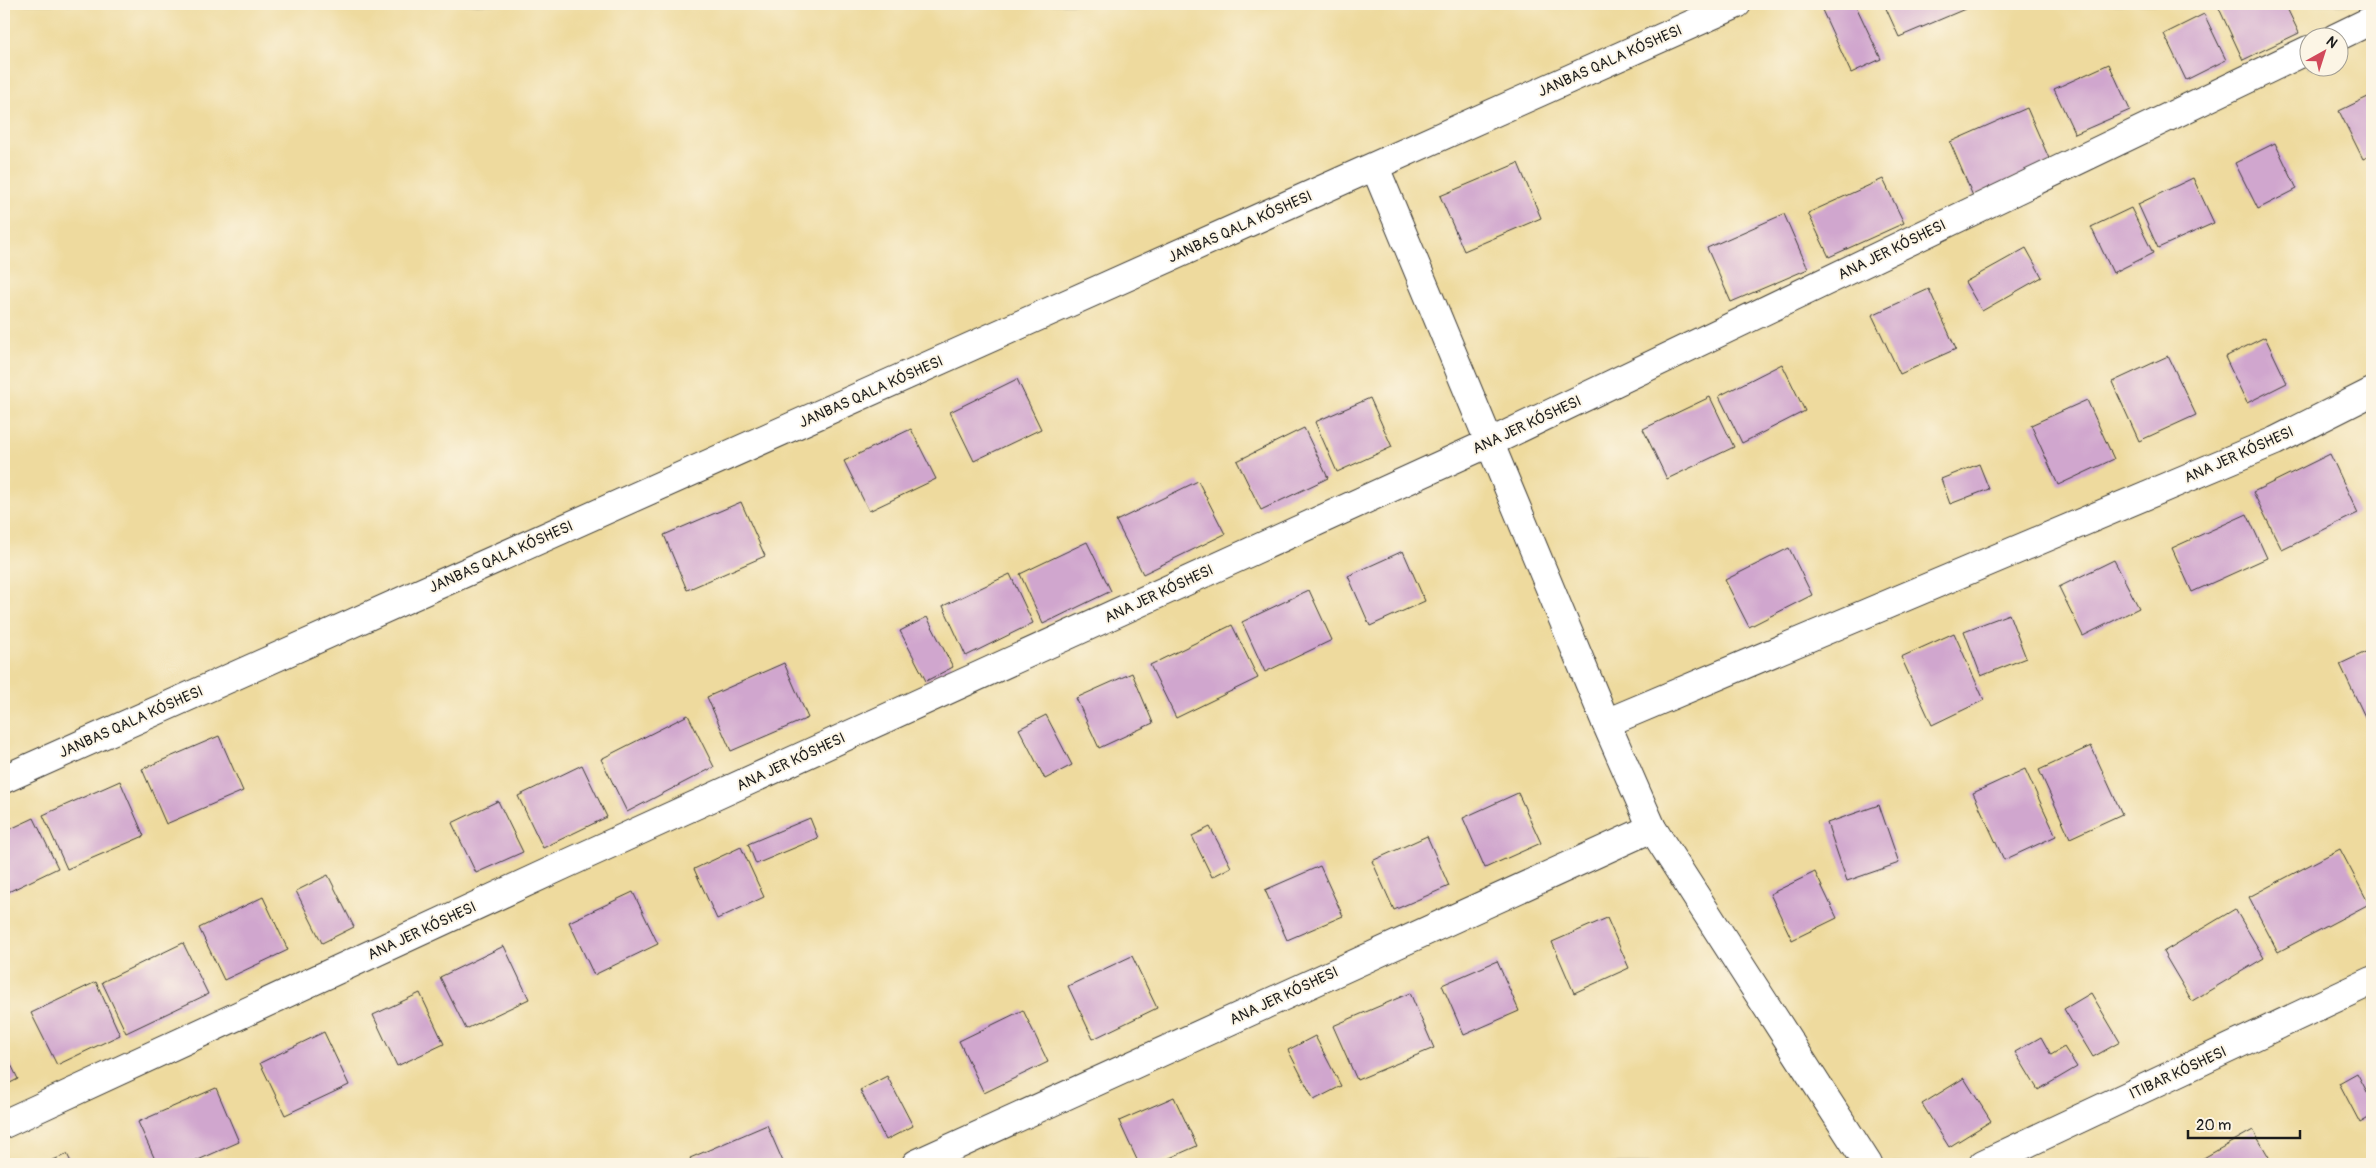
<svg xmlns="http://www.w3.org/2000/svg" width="2376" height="1168" font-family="Pangolin,sans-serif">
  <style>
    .sand { fill: #eeda9e; stroke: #857b5d; fill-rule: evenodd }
    .building { fill: #d0a6ce }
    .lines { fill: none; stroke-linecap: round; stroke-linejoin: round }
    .street-casing { stroke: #3c3a35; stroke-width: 30 }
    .street { stroke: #fff; stroke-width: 28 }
    .labels { text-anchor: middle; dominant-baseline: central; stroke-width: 4; stroke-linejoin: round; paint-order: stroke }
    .street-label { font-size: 15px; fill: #1c1c1c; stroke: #fcf5e5 }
  </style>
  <rect width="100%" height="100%" fill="#fcf5e5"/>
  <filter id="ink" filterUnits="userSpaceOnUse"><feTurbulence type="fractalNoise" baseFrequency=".02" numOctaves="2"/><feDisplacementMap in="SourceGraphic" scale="10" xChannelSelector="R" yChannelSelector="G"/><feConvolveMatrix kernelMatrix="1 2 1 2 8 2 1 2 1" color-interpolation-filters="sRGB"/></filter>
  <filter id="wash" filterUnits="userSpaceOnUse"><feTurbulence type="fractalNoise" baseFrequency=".0096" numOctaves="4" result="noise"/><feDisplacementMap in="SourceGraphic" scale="20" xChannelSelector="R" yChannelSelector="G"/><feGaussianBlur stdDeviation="1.12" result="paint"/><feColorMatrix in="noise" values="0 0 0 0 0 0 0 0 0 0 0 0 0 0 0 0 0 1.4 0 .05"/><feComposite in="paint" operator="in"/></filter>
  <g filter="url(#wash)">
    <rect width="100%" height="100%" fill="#efe4c5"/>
    <path class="sand" d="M4 4H2372V1164H4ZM2308 38H2338V68H2308Z"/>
    <g id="blocks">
      <g class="building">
        <path d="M1836 4H1855L1881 59 1851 73 1822 10Z"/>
        <path d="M1884 4H1962L1965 9 1899 37Z"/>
        <path d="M2217 4H2285L2299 33 2243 60Z"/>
        <path d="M2204 14 2226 60 2186 80 2164 34Z"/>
        <path d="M2109 64 2130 110 2075 134 2054 89Z"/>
        <path d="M2372 95V155L2363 159 2339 111Z"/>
        <path d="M2027 108 2051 163 1973 196 1950 142Z"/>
        <path d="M2275 143 2297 189 2258 209 2235 163Z"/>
        <path d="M1518 163 1541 218 1464 251 1440 196Z"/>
        <path d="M2193 178 2214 223 2158 248 2138 204Z"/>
        <path d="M1883 179 1904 223 1829 257 1808 213Z"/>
        <path d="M2131 208 2153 253 2113 273 2091 227Z"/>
        <path d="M1784 214 1808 269 1731 302 1707 248Z"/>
        <path d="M2026 248 2042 277 1982 311 1965 282Z"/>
        <path d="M1929 289 1956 349 1900 374 1872 315Z"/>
        <path d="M2265 337 2287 383 2247 403 2225 357Z"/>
        <path d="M2168 356 2196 415 2139 441 2112 382Z"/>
        <path d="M1782 364 1805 411 1742 443 1719 396Z"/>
        <path d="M1017 379 1041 429 974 461 950 412Z"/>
        <path d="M1710 397 1734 447 1667 479 1643 429Z"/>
        <path d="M1370 398 1392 447 1337 472 1315 422Z"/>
        <path d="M2087 400 2114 459 2058 485 2031 425Z"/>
        <path d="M1304 428 1328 478 1261 510 1237 461Z"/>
        <path d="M911 429 936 479 869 511 844 461Z"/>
        <path d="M2330 454 2358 513 2282 550 2253 492Z"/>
        <path d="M1979 464 1989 489 1950 504 1941 479Z"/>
        <path d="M1198 481 1225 534 1143 574 1116 521Z"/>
        <path d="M741 502 765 556 687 590 664 535Z"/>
        <path d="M2247 514 2267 558 2192 592 2172 548Z"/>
        <path d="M1087 542 1111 591 1043 624 1020 574Z"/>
        <path d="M1789 548 1812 595 1749 627 1725 580Z"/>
        <path d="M1403 551 1425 601 1370 626 1348 576Z"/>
        <path d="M2114 560 2139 608 2083 636 2059 587Z"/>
        <path d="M1010 574 1033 623 966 656 943 606Z"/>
        <path d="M1309 590 1332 640 1265 672 1242 622Z"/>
        <path d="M2009 614 2026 658 1981 676 1964 631Z"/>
        <path d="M927 617 953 667 926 681 900 631Z"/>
        <path d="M1232 625 1258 678 1176 718 1150 665Z"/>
        <path d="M1954 633 1984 700 1932 725 1901 657Z"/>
        <path d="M2372 649V721L2368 723 2340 664Z"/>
        <path d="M784 663 808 718 731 751 707 697Z"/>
        <path d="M1132 673 1153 723 1099 748 1076 698Z"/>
        <path d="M688 715 714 767 627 812 601 759Z"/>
        <path d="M1046 715 1072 765 1045 779 1019 729Z"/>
        <path d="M219 736 243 791 166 824 142 769Z"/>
        <path d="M2091 746 2122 814 2070 838 2039 770Z"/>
        <path d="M582 765 607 817 543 848 518 796Z"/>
        <path d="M2025 769 2056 836 2004 860 1973 793Z"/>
        <path d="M120 781 144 836 67 869 43 815Z"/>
        <path d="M1518 793 1541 843 1485 868 1463 818Z"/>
        <path d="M498 801 523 852 476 873 452 823Z"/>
        <path d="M1879 805 1899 863 1847 881 1827 823Z"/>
        <path d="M34 818 58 868 4 894V832Z"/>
        <path d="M810 818 818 838 756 864 748 844Z"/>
        <path d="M1210 827 1231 867 1212 877 1192 836Z"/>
        <path d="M1427 836 1449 886 1394 910 1372 861Z"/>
        <path d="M741 847 764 897 717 919 694 869Z"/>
        <path d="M2340 849 2369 904 2278 952 2249 897Z"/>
        <path d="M1320 866 1343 916 1287 940 1265 890Z"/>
        <path d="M1815 872 1837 918 1792 940 1770 894Z"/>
        <path d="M328 875 354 927 322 943 296 891Z"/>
        <path d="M633 892 658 944 594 975 569 922Z"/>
        <path d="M263 897 288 950 224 980 199 928Z"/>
        <path d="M2235 909 2264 958 2192 1001 2163 952Z"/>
        <path d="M1607 918 1629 968 1574 993 1552 942Z"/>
        <path d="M183 943 208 994 126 1033 102 982Z"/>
        <path d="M504 946 529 999 466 1029 440 977Z"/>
        <path d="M1132 956 1157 1008 1093 1039 1068 986Z"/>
        <path d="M1497 961 1519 1011 1464 1035 1442 985Z"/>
        <path d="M96 982 120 1035 57 1065 31 1013Z"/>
        <path d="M420 993 444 1044 397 1066 373 1015Z"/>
        <path d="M1410 993 1434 1048 1357 1080 1333 1026Z"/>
        <path d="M2091 993 2120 1042 2093 1057 2064 1009Z"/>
        <path d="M1023 1010 1048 1062 984 1093 959 1041Z"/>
        <path d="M324 1032 349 1085 285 1115 260 1063Z"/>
        <path d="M1315 1036 1341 1086 1314 1100 1288 1050Z"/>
        <path d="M2041 1037 2051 1055 2064 1047 2077 1067 2038 1090 2015 1052Z"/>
        <path d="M4 1050 18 1079 4 1086Z"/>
        <path d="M2357 1073 2372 1101V1116L2360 1123 2339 1083Z"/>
        <path d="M887 1076 913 1126 886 1140 860 1090Z"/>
        <path d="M1964 1078 1991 1121 1949 1147 1922 1104Z"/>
        <path d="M216 1088 239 1142 189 1164H157L138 1122Z"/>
        <path d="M1174 1097 1197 1146 1156 1164H1139L1119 1121Z"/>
        <path d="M767 1125 784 1164H693L690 1158Z"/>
        <path d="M2253 1130 2273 1164H2193Z"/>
        <path d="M67 1154 72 1164H44Z"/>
      </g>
    </g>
  </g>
  <g filter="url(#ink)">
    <use href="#blocks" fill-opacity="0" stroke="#3c3a35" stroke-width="1"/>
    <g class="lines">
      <defs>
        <g id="street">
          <path d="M2335 38 2372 20"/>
          <path d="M1375 167 1606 723 1652 828 1868 1164"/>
          <path d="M1606 723 2275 441 2372 392"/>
          <path d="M4 779 1737 4"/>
          <path d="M4 1124 564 865 1489 443 2308 50"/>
          <path d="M916 1164 1652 828"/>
          <path d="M1983 1164 2372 981"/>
        </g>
      </defs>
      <use href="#street" class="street-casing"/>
      <use href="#street" class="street"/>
    </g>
  </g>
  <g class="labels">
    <g class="street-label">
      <text transform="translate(1610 61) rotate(-24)">JANBAS QALA KÓSHESI</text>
      <text transform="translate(1240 227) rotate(-24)">JANBAS QALA KÓSHESI</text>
      <text transform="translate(1892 250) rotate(-26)">ANA JER KÓSHESI</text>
      <text transform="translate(871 392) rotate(-24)">JANBAS QALA KÓSHESI</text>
      <text transform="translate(1527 425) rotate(-25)">ANA JER KÓSHESI</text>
      <text transform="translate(2239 455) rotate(-24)">ANA JER KÓSHESI</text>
      <text transform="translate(501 557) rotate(-24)">JANBAS QALA KÓSHESI</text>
      <text transform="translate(1159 594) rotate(-25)">ANA JER KÓSHESI</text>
      <text transform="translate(131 722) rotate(-24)">JANBAS QALA KÓSHESI</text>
      <text transform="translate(791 762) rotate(-25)">ANA JER KÓSHESI</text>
      <text transform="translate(422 931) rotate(-25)">ANA JER KÓSHESI</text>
      <text transform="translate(1284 996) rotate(-25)">ANA JER KÓSHESI</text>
      <text transform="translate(2178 1073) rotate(-25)">ITIBAR KÓSHESI</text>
    </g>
  </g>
  <rect width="2376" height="1168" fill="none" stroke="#fcf5e5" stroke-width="20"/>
  <g transform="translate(2324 52) rotate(39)"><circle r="24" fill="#fcf5e5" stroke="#a29e95"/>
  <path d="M0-4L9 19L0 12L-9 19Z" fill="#d1495b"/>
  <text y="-8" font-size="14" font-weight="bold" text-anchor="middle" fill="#1c1c1c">N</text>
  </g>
  <path d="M2188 1130v8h112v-8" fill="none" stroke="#1c1c1c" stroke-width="2.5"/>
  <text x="2196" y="1130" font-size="15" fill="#1c1c1c" stroke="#fcf5e5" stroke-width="4" paint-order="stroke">20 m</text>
</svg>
